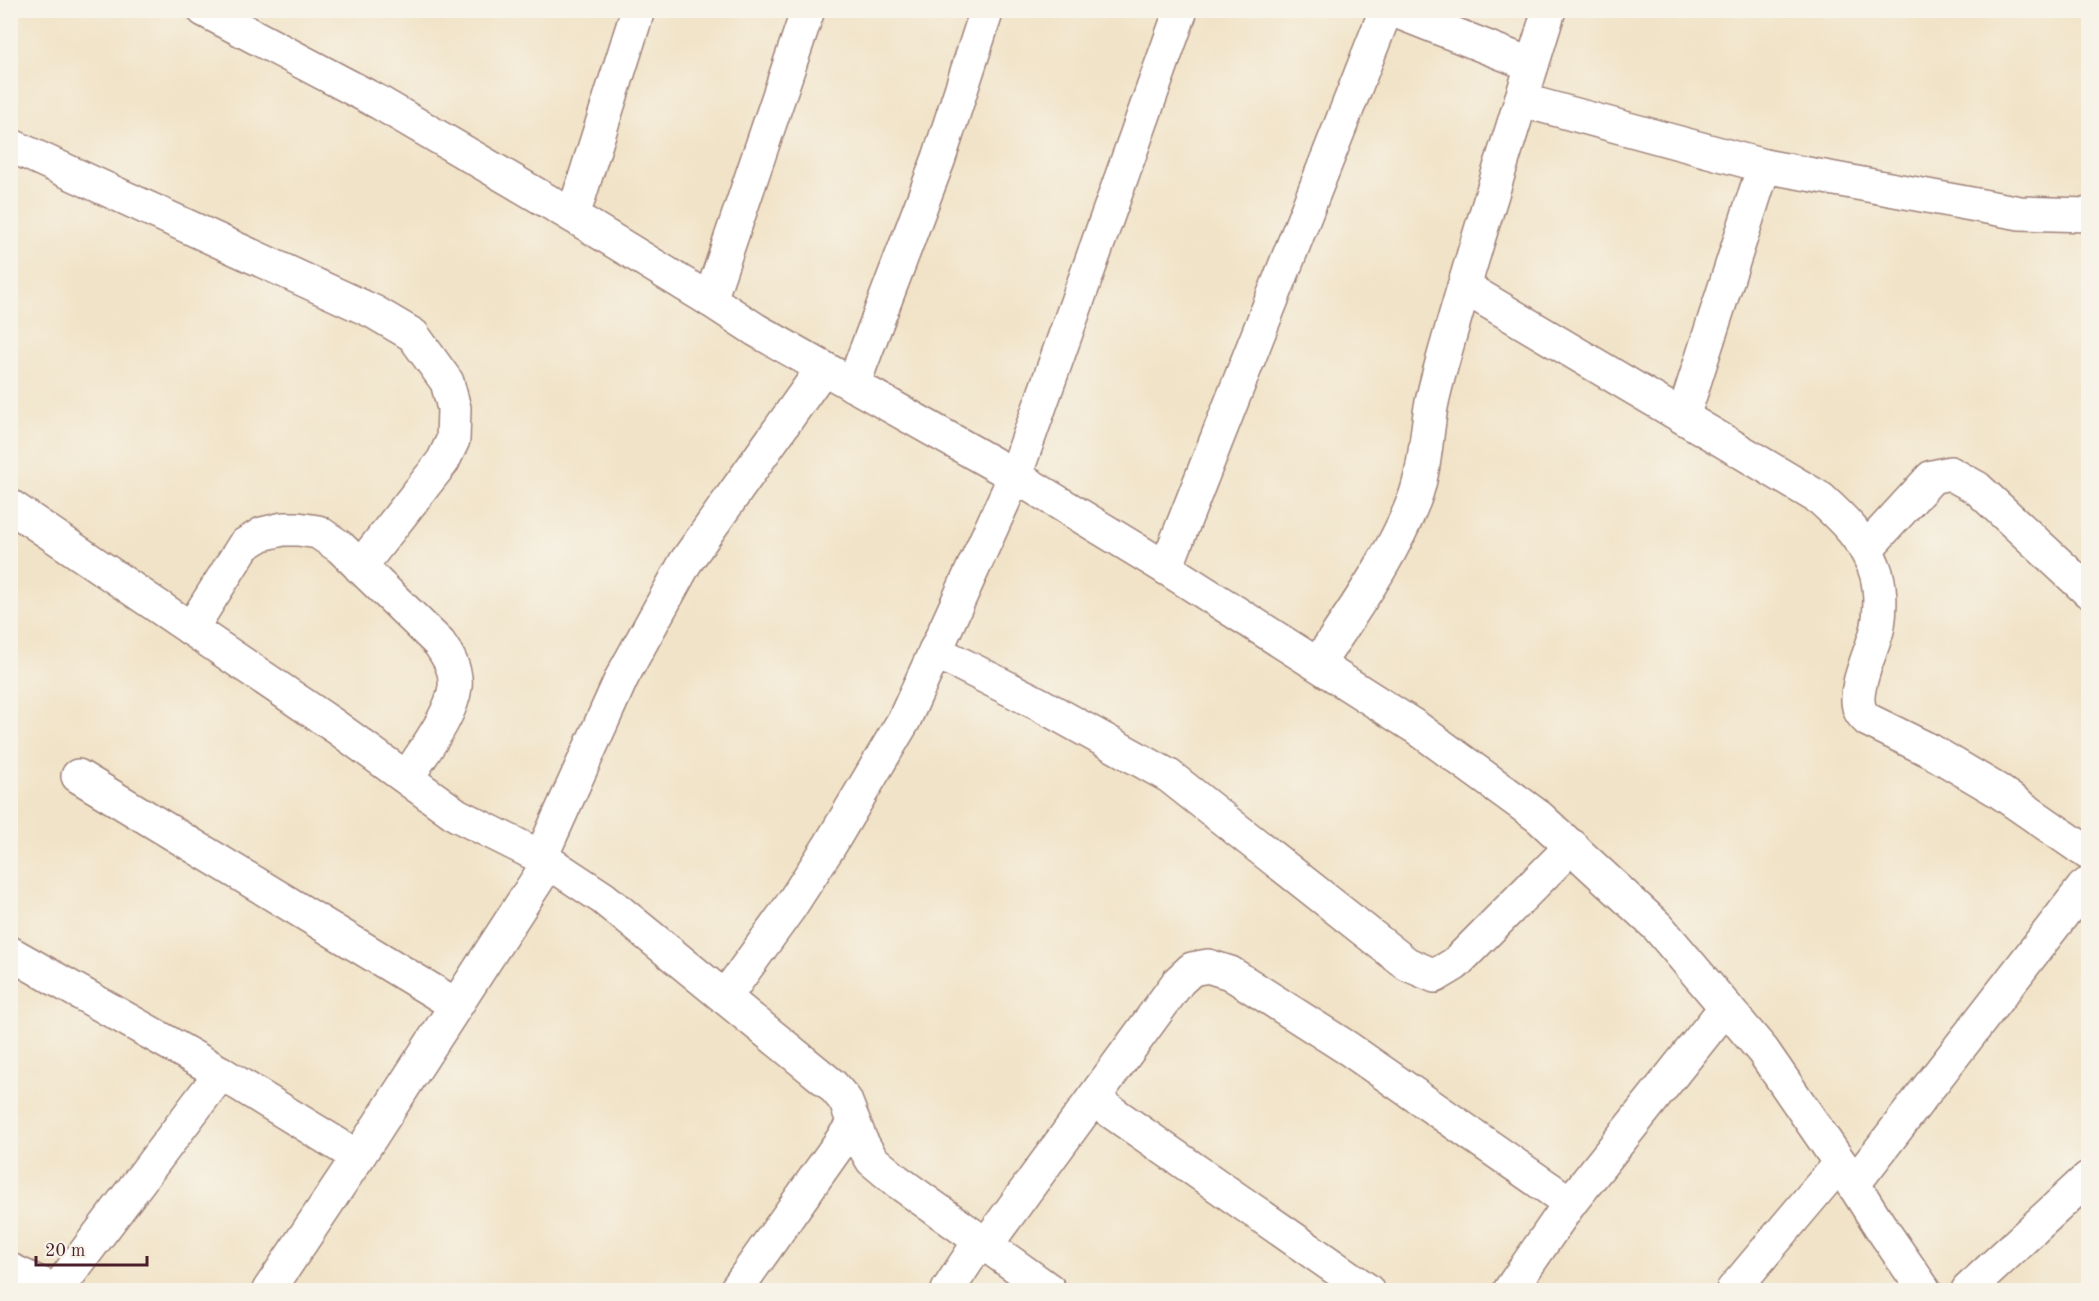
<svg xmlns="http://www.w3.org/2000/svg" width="2099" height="1301" font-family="'Old Standard TT',serif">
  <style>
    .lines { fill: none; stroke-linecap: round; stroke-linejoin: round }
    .minor-casing { stroke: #9e8179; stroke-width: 36 }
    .minor { stroke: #fff; stroke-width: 33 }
  </style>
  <rect width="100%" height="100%" fill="#f7f3e8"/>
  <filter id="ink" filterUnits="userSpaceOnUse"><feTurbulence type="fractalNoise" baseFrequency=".0167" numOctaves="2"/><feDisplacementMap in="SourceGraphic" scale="12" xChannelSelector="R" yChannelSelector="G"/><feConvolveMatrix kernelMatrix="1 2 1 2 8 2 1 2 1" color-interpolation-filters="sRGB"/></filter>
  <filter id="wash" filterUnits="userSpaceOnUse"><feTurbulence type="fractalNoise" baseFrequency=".008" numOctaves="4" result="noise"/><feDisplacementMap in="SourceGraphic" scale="24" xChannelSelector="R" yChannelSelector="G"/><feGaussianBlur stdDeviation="1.35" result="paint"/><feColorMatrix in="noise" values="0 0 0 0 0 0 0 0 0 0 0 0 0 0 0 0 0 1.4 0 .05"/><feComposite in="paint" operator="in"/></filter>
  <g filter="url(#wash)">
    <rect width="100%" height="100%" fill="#f1e3c7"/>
  </g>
  <g filter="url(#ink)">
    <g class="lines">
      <defs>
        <g id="minor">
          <path d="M204 10 380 103 573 216 710 300 756 330 1015 476 1166 568 1417 728 1539 817 1658 927 1763 1051 1840 1163 1880 1226 1924 1290"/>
          <path d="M1393 10 1532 65"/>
          <path d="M1521 100 1764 166 2020 213 2088 215"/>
          <path d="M10 145 374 312 413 335 447 382 454 408 453 440 443 461 360 567"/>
          <path d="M573 216 638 10"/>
          <path d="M1464 287 1821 499C1843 519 1863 538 1874 567 1881 584 1881 608 1878 626 1874 648 1851 689 1860 710 1861 714 1865 717 1868 720L1931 751 1997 790 2088 853"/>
          <path d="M710 300 808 10"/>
          <path d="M853 385 939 158 987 10"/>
          <path d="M1683 417 1764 166"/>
          <path d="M10 506 336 727 457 815 541 857 603 898 832 1085 845 1100 861 1141 872 1160 897 1181 1049 1290"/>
          <path d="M1866 549 1932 477 1950 473 1977 488 2088 591"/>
          <path d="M1166 568 1386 10"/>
          <path d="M191 629 244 545 262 534 283 529H298L318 532 340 547 439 643C448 656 457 670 455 687 452 715 422 753 407 778"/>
          <path d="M935 651 1039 704 1169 776 1407 964 1435 976 1455 964 1572 846"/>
          <path d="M1318 664C1352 612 1391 559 1414 500 1425 471 1426 437 1431 407 1434 392 1438 377 1442 363 1475 244 1513 128 1549 10"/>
          <path d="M78 776 456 1005"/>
          <path d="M541 857 622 677 685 563 823 368"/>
          <path d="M10 953 221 1073 358 1157"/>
          <path d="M725 997 790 907 830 845 904 720 1015 476 1181 10"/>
          <path d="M1093 1099 1367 1290"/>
          <path d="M1853 1185 2083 888 2088 884"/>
          <path d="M986 1245 1179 981 1192 969 1208 966 1230 973 1349 1049 1570 1203"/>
          <path d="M10 1270 54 1290"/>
          <path d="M57 1290 221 1073"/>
          <path d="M269 1290 358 1157 549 862"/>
          <path d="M736 1290 854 1123"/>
          <path d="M948 1290 980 1241"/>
          <path d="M1510 1290 1570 1203 1726 1007"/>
          <path d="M1733 1290 1840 1163"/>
          <path d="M1968 1290 2088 1178"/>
        </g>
      </defs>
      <use href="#minor" class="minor-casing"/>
      <use href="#minor" class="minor"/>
    </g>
  </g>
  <rect width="2099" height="1301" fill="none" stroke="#f7f3e8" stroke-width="36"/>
  <path d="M36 1256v9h111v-9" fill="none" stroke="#4a1f2b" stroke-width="3"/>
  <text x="45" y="1256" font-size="18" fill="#4a1f2b" stroke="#f7f3e8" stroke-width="4.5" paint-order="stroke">20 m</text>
</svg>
